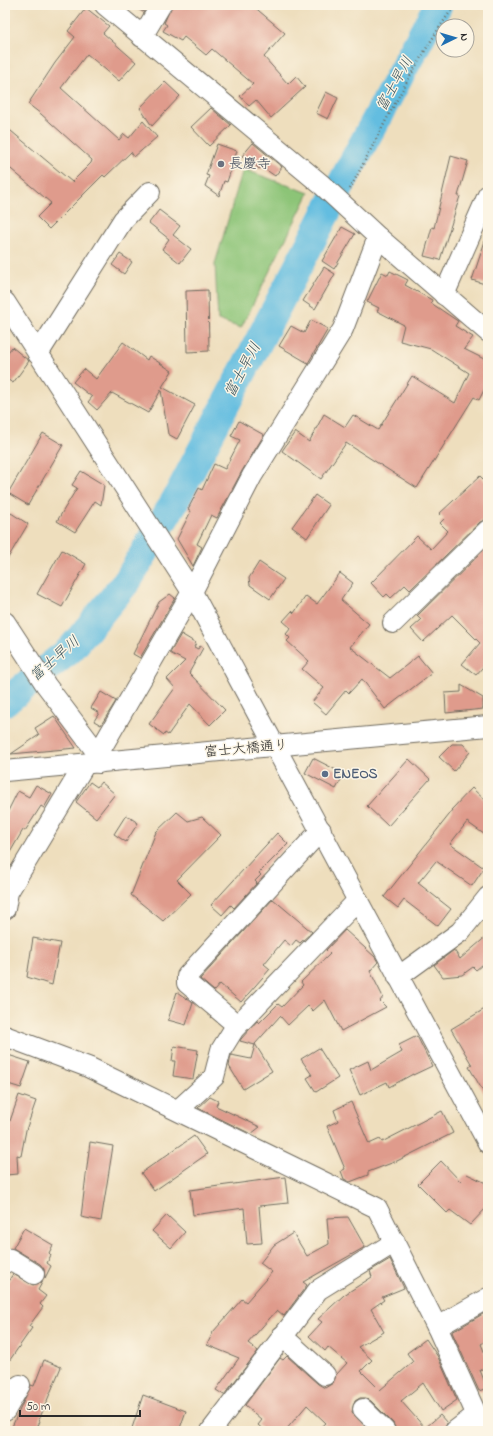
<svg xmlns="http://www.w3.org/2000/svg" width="493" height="1436" font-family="'Indie Flower','Klee One',sans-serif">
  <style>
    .green { fill: #8cc477; stroke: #5c7851 }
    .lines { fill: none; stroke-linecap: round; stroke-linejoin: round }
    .river { stroke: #63bde0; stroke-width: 29 }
    .building { fill: #df9b8c }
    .minor-casing { stroke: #6f6a5e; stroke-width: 22 }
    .path { stroke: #6f6a5e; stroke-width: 2.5; stroke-dasharray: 1 3; stroke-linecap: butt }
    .minor { stroke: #fff; stroke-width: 20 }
    .worship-dot { fill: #6b7280; stroke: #fcf5e5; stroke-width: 1.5 }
    .service-dot { fill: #5c6f8a; stroke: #fcf5e5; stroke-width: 1.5 }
    .labels { text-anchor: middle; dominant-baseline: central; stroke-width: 3; stroke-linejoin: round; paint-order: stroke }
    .worship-label { font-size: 14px; font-weight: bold; fill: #5b616d; stroke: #fcf5e5; text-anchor: start }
    .street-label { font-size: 14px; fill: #2b2b2b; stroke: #fcf5e5 }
    .service-label { font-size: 14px; font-weight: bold; fill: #4e5e75; stroke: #fcf5e5; text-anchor: start }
    .water-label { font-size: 15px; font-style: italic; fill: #3c5761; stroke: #fcf5e5 }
  </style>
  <rect width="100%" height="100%" fill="#fcf5e5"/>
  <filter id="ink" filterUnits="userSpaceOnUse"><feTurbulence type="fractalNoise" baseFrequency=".025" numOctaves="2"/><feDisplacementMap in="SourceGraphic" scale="8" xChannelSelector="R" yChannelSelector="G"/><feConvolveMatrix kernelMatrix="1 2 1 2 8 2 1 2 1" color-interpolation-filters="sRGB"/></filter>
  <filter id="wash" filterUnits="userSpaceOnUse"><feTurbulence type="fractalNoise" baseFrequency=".012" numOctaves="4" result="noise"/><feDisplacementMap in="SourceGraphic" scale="16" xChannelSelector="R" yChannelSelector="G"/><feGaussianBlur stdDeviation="0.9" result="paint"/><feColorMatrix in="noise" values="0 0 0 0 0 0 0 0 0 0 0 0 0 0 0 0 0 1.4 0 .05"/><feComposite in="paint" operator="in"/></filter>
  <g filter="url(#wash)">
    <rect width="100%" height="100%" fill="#eedebd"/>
    <path class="green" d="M243 169 309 193 241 328 218 320 215 264Z"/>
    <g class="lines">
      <path class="river" d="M5 702 71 649 128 580 176 499 346 175 438 5"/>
    </g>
    <g id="blocks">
      <g class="building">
        <path d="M130 5H148L143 12Z"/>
        <path d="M172 5H252L285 33 264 57 288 84 296 76 305 87 271 118 256 100 249 106 240 96 253 84 212 49 206 55 184 37 181 41 163 31 167 25 164 23Z"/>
        <path d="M86 8 109 26 103 33 136 62 119 81 87 54 61 88 119 140 124 134 129 138 143 121 157 137 134 157 131 152 105 177 103 175 49 229 37 217 51 203 5 164V126L72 182 91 163 92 160 41 114 28 104 55 63 75 37 68 31Z"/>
        <path d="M165 82 180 96 152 126 140 108Z"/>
        <path d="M326 92 338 98 328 119 316 113Z"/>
        <path d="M211 108 231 125 209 146 191 127Z"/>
        <path d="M253 143 282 167 275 176 262 167 259 169 255 165 253 167 242 156Z"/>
        <path d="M217 144 237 151 227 182 224 181 219 196 205 186 209 176 206 175Z"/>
        <path d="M451 156 468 161 458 196H460L440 260 424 256 432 227 434 228Z"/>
        <path d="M159 210 180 226 173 235 191 249 180 263 162 249 169 239 149 223Z"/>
        <path d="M342 227 355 234 334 269 322 261Z"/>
        <path d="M486 238 488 239V285L472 280Z"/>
        <path d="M120 254 132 262 124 274 112 265Z"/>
        <path d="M324 267 335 274 315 309 303 301Z"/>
        <path d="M390 271 408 280 405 285 432 300 431 303 456 320 458 321 455 326 473 337 464 349 488 361V382L479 400 474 397 417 488 346 443 321 479 282 451 295 432 309 442 324 414 345 427 353 415 378 430 412 376 455 403 469 373 431 349 400 341 404 325 377 311 379 308 367 302 382 272 388 275Z"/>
        <path d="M208 290 209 351 187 352 186 291Z"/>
        <path d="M311 320 328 329 308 363 279 346 291 326 304 333Z"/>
        <path d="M123 342 147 360 149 356 172 371 162 387 195 405 177 439 168 434 161 390 148 413 112 393 97 410 88 402 92 397 73 382 84 369 96 379Z"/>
        <path d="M12 347 29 361 13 383 5 378V356Z"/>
        <path d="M239 421 264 435 242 471 217 518 211 515 197 544 202 547 193 566 177 539 191 511 188 509 199 488 202 490 214 464 225 469 240 440 231 436Z"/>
        <path d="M43 433 63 445 28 505 8 493Z"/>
        <path d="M81 471 104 485 101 505 95 501 75 532 57 521 77 488 72 485Z"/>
        <path d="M480 476 488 484V519L480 522 410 590 405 585 391 598 387 594 384 597 371 583 417 536 431 549 448 531 440 523 444 519 439 514Z"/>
        <path d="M315 495 329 505 307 538 292 527Z"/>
        <path d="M11 513 28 524 5 563V522Z"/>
        <path d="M488 546V661L476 675 462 664 480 643 452 615 423 642 411 629 421 620 417 616Z"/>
        <path d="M62 550 86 564 62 607 37 594Z"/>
        <path d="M259 562 284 579 270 599 250 585 249 578Z"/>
        <path d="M340 573 353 583 341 600 369 624 350 647 390 678 418 656 432 673 385 709 362 679 349 693 346 690 326 714 312 702 324 688 302 669 309 661 287 641 290 638 286 634 291 628 283 621 292 611 294 613 306 596 317 604Z"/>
        <path d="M170 594 175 598 140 658 133 654 159 602Z"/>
        <path d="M181 634 196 643 194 647 198 649 200 646 203 648 189 673 225 710 210 725 190 704 168 735 165 733 164 735 149 724 175 688 167 679 185 661 170 653Z"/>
        <path d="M461 685 483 698V709L446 713 445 693 461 692Z"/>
        <path d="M101 692 116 701 101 725 94 721 99 713 91 708Z"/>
        <path d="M54 716 76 748 11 754 39 735 35 728Z"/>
        <path d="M452 744H463L470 752 454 771 439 757Z"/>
        <path d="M313 758 344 774 336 789 305 773Z"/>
        <path d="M409 759 430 779 388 826 367 806Z"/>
        <path d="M90 782 97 787 101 782 115 794 96 818 76 802Z"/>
        <path d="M36 785 52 794 44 808 41 806 25 831 23 830 5 861V817L18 791 29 797Z"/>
        <path d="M472 788 488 803V837L467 822 450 844 484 868 472 886 436 861 418 883 451 909 438 926 404 900 398 908 384 897 453 810 452 809Z"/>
        <path d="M177 812 188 821 202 817 221 835 177 880 191 894 163 921 131 895 156 832Z"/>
        <path d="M126 815 138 823 126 842 114 834Z"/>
        <path d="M277 833 288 844 259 873 261 875 255 881 257 883 234 908 231 905 222 915 211 905Z"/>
        <path d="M273 899 312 932 300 943 296 940 291 946 284 940 264 964 270 969 241 1002 220 984 214 991 200 979Z"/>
        <path d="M345 930 375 957 378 962 370 971 383 997 380 1001 386 1007 341 1031 325 1000 313 1011 308 1006 288 1025 280 1016 255 1044 272 1071 243 1089 229 1066 231 1055 251 1059 255 1045 240 1041 241 1039 257 1021 259 1023 278 1004 282 1007 303 985 301 982 330 954 326 950Z"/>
        <path d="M488 935V960L476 970 473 967 462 975 443 977 434 965 454 950 460 959Z"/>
        <path d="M33 938 60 943 52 985 27 977Z"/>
        <path d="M177 992 193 1003 186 1025 168 1020Z"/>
        <path d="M488 1007V1100L469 1067 472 1065 451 1029Z"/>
        <path d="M417 1036 432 1066 413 1075V1074L389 1087 387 1082 360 1095 349 1070 368 1061 371 1070 402 1052 399 1045Z"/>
        <path d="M174 1046 198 1050 193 1079 173 1076 175 1061H172Z"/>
        <path d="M319 1048 338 1078 316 1092 307 1078 312 1075 301 1059Z"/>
        <path d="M5 1054 30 1062 21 1088 5 1083Z"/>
        <path d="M19 1095 36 1101 26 1130 21 1156 17 1155 18 1174 5 1175V1121H10Z"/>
        <path d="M210 1097 218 1101 216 1106 260 1127 251 1134 198 1108Z"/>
        <path d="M351 1102 369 1144 380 1139 382 1142 442 1111 453 1133 397 1161 368 1172V1175L350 1182 344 1179 341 1171 345 1169 327 1126 338 1121 334 1110Z"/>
        <path d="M194 1136 207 1154 154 1191 141 1173Z"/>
        <path d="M90 1142 113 1146 101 1221 81 1217Z"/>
        <path d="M441 1161 460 1181 467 1174 488 1184V1206L470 1225 450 1210 447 1213 418 1184Z"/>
        <path d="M285 1177 288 1203 259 1206 262 1243 247 1244 244 1208 193 1215 190 1190Z"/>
        <path d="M167 1215 185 1232 171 1248 152 1231Z"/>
        <path d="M348 1217 365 1247 303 1282 307 1285 284 1316 277 1310 248 1343 258 1351 224 1395 216 1390 239 1358 207 1345 213 1332 242 1299 246 1302 272 1272 260 1263 274 1245 293 1233 307 1256 329 1244 327 1218Z"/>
        <path d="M24 1228 53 1245 49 1253 51 1255 47 1263 51 1266 45 1278 44 1269 40 1264 13 1248Z"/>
        <path d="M390 1259 404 1288 382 1297 384 1300 371 1309 384 1332 358 1347 372 1360 361 1371 380 1390 413 1362 407 1353 426 1339 438 1357 457 1400 441 1411 423 1383 401 1401 425 1428 440 1415 447 1423 444 1431H396L393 1423 371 1401 366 1398H360L355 1401 352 1412 369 1431H317L326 1423 307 1405 285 1431H265L258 1425 262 1420 245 1405 280 1358 283 1360 287 1356 318 1384 325 1388 333 1383 336 1375 347 1363 328 1347 325 1351 309 1336 322 1322 318 1319 344 1295 372 1277 370 1271Z"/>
        <path d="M13 1274 33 1285 43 1281 38 1290 46 1296 40 1304 43 1307 29 1326 32 1328 5 1367V1286Z"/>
        <path d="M488 1311V1340L481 1344 488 1361V1366L480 1370 487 1388 479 1391 452 1332Z"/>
        <path d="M44 1360 61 1367 39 1420 40 1421 36 1431H10L31 1385 34 1386Z"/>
        <path d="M143 1395 186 1411 179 1431H131Z"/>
      </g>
    </g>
  </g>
  <g filter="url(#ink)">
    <use href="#blocks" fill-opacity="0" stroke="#6f6a5e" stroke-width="1"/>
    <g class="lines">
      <defs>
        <g id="minor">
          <path d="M105 5 322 185 378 237 488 332"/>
          <path d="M142 37 161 5"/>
          <path d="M444 295 488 195"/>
          <path d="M5 302 192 592 488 1143"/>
          <path d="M38 354 123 220 150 192"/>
          <path d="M5 622 46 685 98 754 99 763"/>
          <path d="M393 623 488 530"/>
          <path d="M98 754 192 592 252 476 343 329 378 237"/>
          <path d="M5 771 488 726"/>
          <path d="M5 909 8 892 85 764"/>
          <path d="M398 977 460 932 488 897"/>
          <path d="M237 1025 187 983V976L321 830"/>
          <path d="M5 1036 88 1067 377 1208 437 1327 484 1431"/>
          <path d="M178 1110 214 1077 221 1050 234 1029 358 900"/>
          <path d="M5 1263 10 1259 34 1274"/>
          <path d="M437 1327 488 1298"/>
          <path d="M282 1336 325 1375"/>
          <path d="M363 1409 385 1431"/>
          <path d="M5 1411 20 1385"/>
          <path d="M211 1431 318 1290 395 1242"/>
          <path d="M455 1431 476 1415"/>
        </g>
      </defs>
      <use href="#minor" class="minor-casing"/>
      <path class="path" d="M350 189C383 127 414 62 455 5"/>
      <use href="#minor" class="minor"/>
    </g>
  </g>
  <circle class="worship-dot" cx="221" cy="164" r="4"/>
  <circle class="service-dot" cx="325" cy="774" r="4"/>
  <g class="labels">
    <g class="worship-label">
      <text x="229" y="164">長慶寺</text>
    </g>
    <g class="street-label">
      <text transform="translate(246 749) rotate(-5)">富士大橋通り</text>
    </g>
    <g class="service-label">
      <text x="333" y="774">ENEOS</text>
    </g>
    <g class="water-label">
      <text transform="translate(395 84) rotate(-61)">富士早川</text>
      <text transform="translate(243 370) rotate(-62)">富士早川</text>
      <text transform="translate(55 659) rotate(-41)">富士早川</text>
    </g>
  </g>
  <rect width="493" height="1436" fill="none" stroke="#fcf5e5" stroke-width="20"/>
  <g transform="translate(455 38) rotate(85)"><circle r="19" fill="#fcf5e5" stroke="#a8a49b"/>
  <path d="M0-3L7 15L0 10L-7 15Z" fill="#1f6fb2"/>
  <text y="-6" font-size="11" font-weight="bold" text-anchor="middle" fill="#2b2b2b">N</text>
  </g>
  <path d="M20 1410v6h120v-6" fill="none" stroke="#2b2b2b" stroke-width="2"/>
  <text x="26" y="1410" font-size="12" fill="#2b2b2b" stroke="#fcf5e5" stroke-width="3" paint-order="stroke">50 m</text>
</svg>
